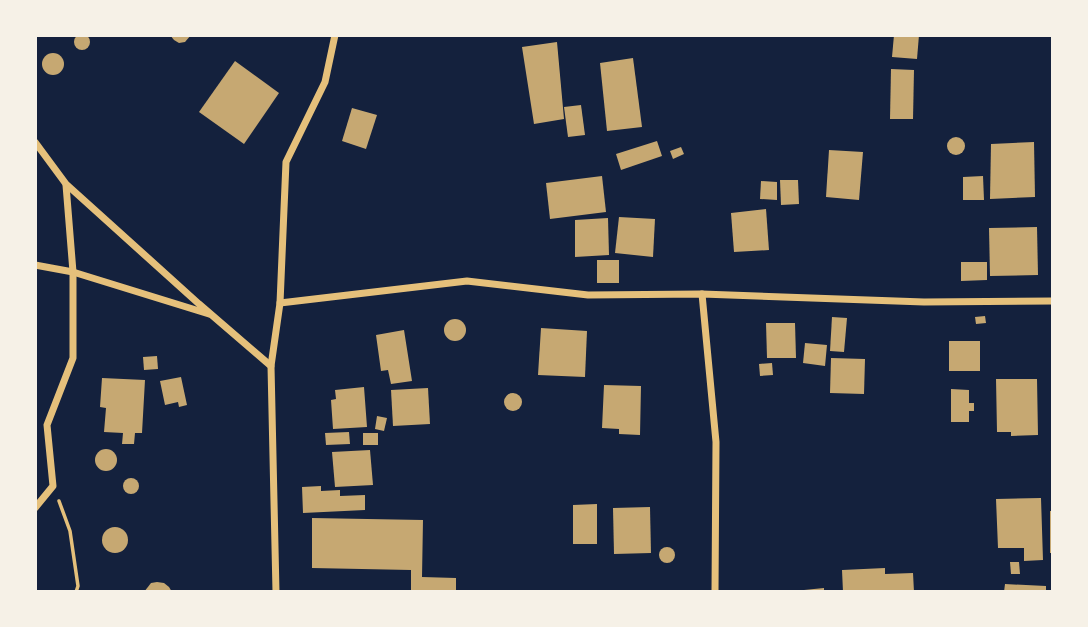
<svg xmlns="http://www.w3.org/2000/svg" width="1088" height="627" font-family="Helvetica,sans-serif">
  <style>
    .building { fill: #c6a872 }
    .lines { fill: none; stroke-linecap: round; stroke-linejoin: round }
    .path { stroke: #e5c07b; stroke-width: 3.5 }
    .minor { stroke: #e5c07b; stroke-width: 7 }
  </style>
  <rect width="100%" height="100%" fill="#14213d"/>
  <g class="building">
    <circle cx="82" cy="42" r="8"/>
    <path d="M170 35H191L185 42 179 43 174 40Z"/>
    <path d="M894 35H919L917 59 892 57Z"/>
    <path d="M557 42 564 119 534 124 522 47Z"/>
    <circle cx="53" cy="64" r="11"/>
    <path d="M633 58 642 127 607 131 600 63Z"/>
    <path d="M235 61 279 93 244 144 199 112Z"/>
    <path d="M891 69 914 70 913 119H890Z"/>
    <path d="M581 105 585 135 568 137 564 107Z"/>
    <path d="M352 108 377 115 366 149 342 141Z"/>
    <circle cx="956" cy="146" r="9"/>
    <path d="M657 141 662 156 621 170 616 154Z"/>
    <path d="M1034 142 1035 197 990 199 991 144Z"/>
    <path d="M681 147 684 154 673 159 670 151Z"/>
    <path d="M829 150 863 152 859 200 826 197Z"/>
    <path d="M602 176 606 212 550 219 546 183Z"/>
    <path d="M983 176 984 200H963V177Z"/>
    <path d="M780 180H798L799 204 781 205Z"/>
    <path d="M761 181 777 182V200L760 199Z"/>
    <path d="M766 209 769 250 734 252 731 213Z"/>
    <path d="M619 217 655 219 653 257 615 253Z"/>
    <path d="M608 218 609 255 575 257V220Z"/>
    <path d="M1037 227 1038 275 990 276 989 228Z"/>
    <rect x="597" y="260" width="22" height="23"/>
    <path d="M961 262H987V280L961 281Z"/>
    <path d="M985 316 986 323 976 324 975 317Z"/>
    <path d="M832 317 847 318 844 352 830 351Z"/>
    <circle cx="455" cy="330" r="11"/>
    <path d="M766 323H795L796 358H767Z"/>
    <path d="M541 328 587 331 585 377 538 375Z"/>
    <path d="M404 330 412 381 391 384 388 370 381 371 376 335Z"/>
    <rect x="949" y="341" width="31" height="30"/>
    <path d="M805 343 827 345 825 366 803 363Z"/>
    <path d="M157 356 158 369 144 370 143 357Z"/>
    <path d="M831 358 865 359 864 394 830 393Z"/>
    <path d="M772 363 773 375 760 376 759 364Z"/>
    <path d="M181 377 187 405 179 407 178 402 165 405 160 381Z"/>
    <path d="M102 378 145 380 142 433H135L134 444H122L123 433 104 432 106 408 100 407Z"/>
    <path d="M996 379H1037L1038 435 1011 436V432H997Z"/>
    <path d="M604 385 641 386 640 435 619 434V429L602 428Z"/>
    <path d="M364 387 367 427 333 429 331 400 336 399 335 390Z"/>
    <path d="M428 388 430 424 393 426 391 390Z"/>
    <path d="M951 389 969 390V403H974V411H969V422H951Z"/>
    <circle cx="513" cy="402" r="9"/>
    <path d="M377 416 387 418 384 431 375 429Z"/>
    <path d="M349 432 350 444 326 445 325 433Z"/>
    <rect x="363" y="433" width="15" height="12"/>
    <circle cx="106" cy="460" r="11"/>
    <path d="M370 450 373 485 335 487 332 452Z"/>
    <circle cx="131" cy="486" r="8"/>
    <path d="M321 486V491L340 490V496L365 495V510L303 513 302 487Z"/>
    <path d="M1041 498 1043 560 1024 561V548H998L996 499Z"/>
    <path d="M597 504V544H573V505Z"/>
    <path d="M650 507 651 553 614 554 613 508Z"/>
    <rect x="1050" y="511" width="3" height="42"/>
    <path d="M312 518 423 520 422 577 456 578V592H411V570L312 568Z"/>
    <circle cx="115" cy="540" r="13"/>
    <circle cx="667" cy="555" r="8"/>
    <path d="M1010 562H1019L1020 574H1011Z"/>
    <path d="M885 568V574L913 573 914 592H843L842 570Z"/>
    <path d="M157 582 164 583 169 587 172 592H144L151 583Z"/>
    <path d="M1005 584 1046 586V592H1004Z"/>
    <path d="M824 588V592H804V590Z"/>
  </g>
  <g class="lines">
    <path class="path" d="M59 501 70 531 78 586 76 592"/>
    <g class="minor">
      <path d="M35 142 66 184 199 304 271 366 276 592"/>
      <path d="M35 265 73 272 209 314"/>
      <path d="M702 294 716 442 715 592"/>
      <path d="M280 303 467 281 588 295 702 294 924 302 1053 301"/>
      <path d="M271 366 280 303 286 162 325 82 335 35"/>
      <path d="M35 508 53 486 47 425 73 358V272L66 185"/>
    </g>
  </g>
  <rect width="1088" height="627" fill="none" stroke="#f6f1e7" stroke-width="74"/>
</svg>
